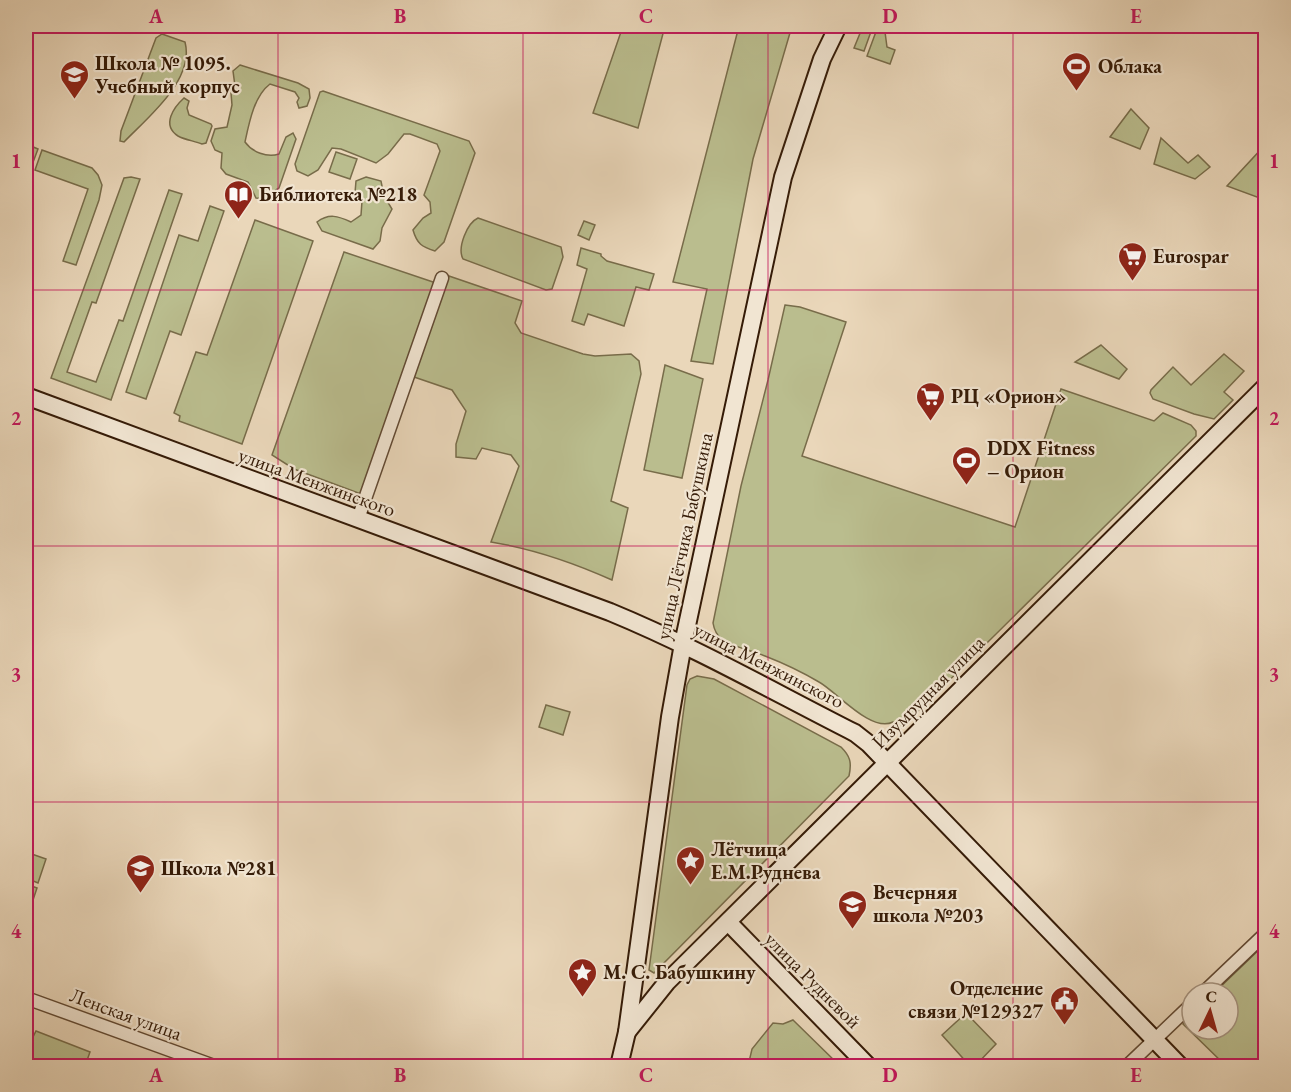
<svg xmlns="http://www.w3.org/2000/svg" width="1291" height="1092" font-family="'EB Garamond',serif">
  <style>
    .green { fill: #babd8e; stroke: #786c4a; stroke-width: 1.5 }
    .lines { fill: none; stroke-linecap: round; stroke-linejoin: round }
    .street-casing { stroke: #624a34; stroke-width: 15 }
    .secondary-casing { stroke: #351b07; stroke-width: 20 }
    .street { stroke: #f1e5d2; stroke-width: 12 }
    .secondary { stroke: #f1e5d2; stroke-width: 16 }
    .grid { fill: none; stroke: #c2185b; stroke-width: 1.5; stroke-opacity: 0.55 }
    .labels { text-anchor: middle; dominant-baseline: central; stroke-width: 4.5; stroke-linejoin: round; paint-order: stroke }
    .poi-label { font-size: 20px; font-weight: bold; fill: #351b07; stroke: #f1e5d2; text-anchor: start }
    .street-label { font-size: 20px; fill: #351b07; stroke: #f1e5d2 }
    .neatline { fill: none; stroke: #c2185b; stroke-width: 2 }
    .grid-label { font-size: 20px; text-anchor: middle; font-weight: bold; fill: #c2185b }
  </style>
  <rect width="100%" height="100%" fill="#ead7ba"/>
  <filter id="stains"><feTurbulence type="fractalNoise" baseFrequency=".00333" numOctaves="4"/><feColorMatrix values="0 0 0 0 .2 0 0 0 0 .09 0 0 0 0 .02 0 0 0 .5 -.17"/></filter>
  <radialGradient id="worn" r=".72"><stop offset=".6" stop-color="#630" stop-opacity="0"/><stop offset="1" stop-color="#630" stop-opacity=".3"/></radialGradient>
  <g class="green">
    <path d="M623 26H665L638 128 593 113Z"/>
    <path d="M739 26H792L753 159 713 364 691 361 707 289 673 282Z"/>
    <path d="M863 26H873L864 51 854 48Z"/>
    <path d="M877 29 885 32 887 47 895 50 890 64 867 56Z"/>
    <path d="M162 34 185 42C195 80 147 118 124 142L120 141 121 131 156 38Z"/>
    <path d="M240 65 298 83 309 89 310 98 307 106 299 108 297 102 299 98 295 92 270 84C254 96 249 123 245 142 252 152 267 158 279 154L286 137 293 133 296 139 279 188 271 193 267 199 256 198 248 182 226 174 221 168 222 153 215 150 211 141 215 129 227 127 232 105 231 93 235 86 233 71Z"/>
    <path d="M323 91 469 141 475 153 444 242 435 251C422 247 417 244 413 230L423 218 431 213 430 202 424 195 440 151 437 144 410 134H404L388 154 376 163 341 149 332 148 318 170 308 176 297 171 295 164 320 92Z"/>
    <path d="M184 98 189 101 187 108 189 115 211 124 212 126 206 143 202 144C195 141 185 140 178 136 161 125 174 107 184 98Z"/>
    <path d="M1131 109 1149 128 1140 149 1110 137Z"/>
    <path d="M1161 138 1188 163 1198 155 1210 167 1195 179 1154 164Z"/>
    <path d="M26 144 38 149 26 181Z"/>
    <path d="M1265 145V200L1227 186Z"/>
    <path d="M42 150 92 168 98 175 102 185 99 200 76 265 63 261 88 189 35 170Z"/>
    <path d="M336 152 357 159 350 179 329 172Z"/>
    <path d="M131 177 140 179 96 303 92 302 67 372 96 382 119 320 123 321 169 190 182 194 111 400 51 378 124 178Z"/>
    <path d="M366 177 381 181 384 196 392 209 382 228 380 241 373 249 322 231 317 222C329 213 338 216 351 222L361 215 362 201 355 193 356 181Z"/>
    <path d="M210 206 224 211 181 335 170 331 146 399 126 392 179 235 198 241Z"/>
    <path d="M478 218 561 247 563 257 552 289 546 290 463 259C457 248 467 223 478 218Z"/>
    <path d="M255 220 313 241 242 444 179 421 180 416 174 413 196 352 207 355Z"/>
    <path d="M584 221 595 225 589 240 578 235Z"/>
    <path d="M581 248 601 254V256L607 261 654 274 649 290 636 287 624 326 588 314 584 325 572 321 587 269 577 265Z"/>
    <path d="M344 252 436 283 361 494 294 469 272 455Z"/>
    <path d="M449 276 522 301 515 323 521 333 583 354 595 356 631 354 639 361 641 374 611 501 628 508 612 580C572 562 534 549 491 542L519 466 511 455 482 448 476 459 456 457V444L466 411 452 390 414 377Z"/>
    <path d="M785 305 800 307 846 322 802 456 1015 527 1061 389 1154 421 1163 413 1191 425 1196 431V436L900 729 893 722C871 733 837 692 819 682 802 672 783 663 765 656 750 650 735 648 722 639 716 635 714 629 713 623L741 486 768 380Z"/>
    <path d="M1101 345 1127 369 1119 379 1075 362Z"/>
    <path d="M1224 354 1244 371 1224 392 1233 400 1214 419 1194 414 1153 399 1150 393 1151 390 1173 367 1191 385Z"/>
    <path d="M665 365 703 379 682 478 644 470Z"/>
    <path d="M697 676 714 679 841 747C850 756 852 762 849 776L654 973 649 970 687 685 690 679Z"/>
    <path d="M546 705 570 712 563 735 539 727Z"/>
    <path d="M26 852 46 859 38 883 26 878Z"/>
    <path d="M26 884 37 888 29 912 26 911Z"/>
    <path d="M1265 944V1066H1226L1183 1024 1192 1015V1029H1228V993H1214Z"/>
    <path d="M966 1013 996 1044 975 1066H970L942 1035Z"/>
    <path d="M793 1020 840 1066H748L752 1049 773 1023 783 1024Z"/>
    <path d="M36 1031 90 1052 85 1066H26V1051Z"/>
  </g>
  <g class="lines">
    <defs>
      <g id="street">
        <path d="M358 519 442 278"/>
        <path d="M1203 993 1266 933"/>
        <path d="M26 998 214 1066"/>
        <path d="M1127 1066 1192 1004"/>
      </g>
      <g id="secondary">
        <path d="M26 396 610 612C695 647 774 692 855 733L869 744 1180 1066"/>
        <path d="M728 922 868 1066"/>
        <path d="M627 1032 667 982 1266 386"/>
        <path d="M619 1066 627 1032 670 717 683 644 783 177 822 59 838 26"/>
      </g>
    </defs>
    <use href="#street" class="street-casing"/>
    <use href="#secondary" class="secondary-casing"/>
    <use href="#street" class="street"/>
    <use href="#secondary" class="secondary"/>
  </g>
  <path class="grid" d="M278 26V1066M523 26V1066M768 26V1066M1013 26V1066M26 290H1266M26 546H1266M26 802H1266"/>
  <defs>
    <symbol id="stadium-pin" viewBox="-11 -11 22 30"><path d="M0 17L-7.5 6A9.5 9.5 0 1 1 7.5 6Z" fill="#8f2418" stroke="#f1e5d2"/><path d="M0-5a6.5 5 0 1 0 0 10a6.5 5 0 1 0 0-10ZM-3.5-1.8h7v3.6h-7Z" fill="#fff"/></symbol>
    <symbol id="school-pin" viewBox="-11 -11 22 30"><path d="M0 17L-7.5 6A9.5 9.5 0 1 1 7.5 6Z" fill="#8f2418" stroke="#f1e5d2"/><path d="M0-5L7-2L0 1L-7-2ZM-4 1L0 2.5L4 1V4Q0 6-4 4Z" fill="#fff"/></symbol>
    <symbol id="library-pin" viewBox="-11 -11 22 30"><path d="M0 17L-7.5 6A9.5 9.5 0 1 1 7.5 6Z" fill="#8f2418" stroke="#f1e5d2"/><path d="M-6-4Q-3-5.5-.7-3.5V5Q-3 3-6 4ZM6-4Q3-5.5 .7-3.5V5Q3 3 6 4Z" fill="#fff"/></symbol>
    <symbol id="supermarket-pin" viewBox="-11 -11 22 30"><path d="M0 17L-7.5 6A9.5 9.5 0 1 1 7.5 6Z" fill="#8f2418" stroke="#f1e5d2"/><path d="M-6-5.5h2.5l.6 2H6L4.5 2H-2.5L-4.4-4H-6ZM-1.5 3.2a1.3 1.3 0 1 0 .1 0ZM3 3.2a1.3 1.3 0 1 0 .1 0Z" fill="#fff"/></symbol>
    <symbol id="sight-pin" viewBox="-11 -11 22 30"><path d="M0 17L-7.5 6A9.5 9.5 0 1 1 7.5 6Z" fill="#8f2418" stroke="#f1e5d2"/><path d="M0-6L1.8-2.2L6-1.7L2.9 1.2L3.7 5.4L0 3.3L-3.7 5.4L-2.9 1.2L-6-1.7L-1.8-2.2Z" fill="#fff"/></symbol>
    <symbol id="civic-pin" viewBox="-11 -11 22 30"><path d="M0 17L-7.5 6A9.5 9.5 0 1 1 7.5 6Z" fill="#8f2418" stroke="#f1e5d2"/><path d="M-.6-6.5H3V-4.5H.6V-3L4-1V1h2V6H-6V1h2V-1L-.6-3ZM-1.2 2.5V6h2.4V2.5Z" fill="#fff"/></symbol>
  </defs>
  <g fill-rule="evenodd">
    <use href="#stadium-pin" x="1060" y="50" width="33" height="45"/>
    <use href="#school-pin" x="58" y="58" width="33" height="45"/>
    <use href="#library-pin" x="222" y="178" width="33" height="45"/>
    <use href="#supermarket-pin" x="1116" y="240" width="33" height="45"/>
    <use href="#supermarket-pin" x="914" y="380" width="33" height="45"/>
    <use href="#stadium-pin" x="950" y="444" width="33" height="45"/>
    <use href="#sight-pin" x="674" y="844" width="33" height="45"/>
    <use href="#school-pin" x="124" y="852" width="33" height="45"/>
    <use href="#school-pin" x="836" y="888" width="33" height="45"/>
    <use href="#sight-pin" x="566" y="956" width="33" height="45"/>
    <use href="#civic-pin" x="1048" y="984" width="33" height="45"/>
  </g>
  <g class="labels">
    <g class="poi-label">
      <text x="95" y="63">Школа № 1095.<tspan x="95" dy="23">Учебный корпус</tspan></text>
      <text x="1098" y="66">Облака</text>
      <text x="259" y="194">Библиотека №218</text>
      <text x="1153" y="256">Eurospar</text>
      <text x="951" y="396">РЦ «Орион»</text>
      <text x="987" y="448">DDX Fitness<tspan x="987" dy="23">– Орион</tspan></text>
      <text x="711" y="849">Лётчица<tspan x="711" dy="23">Е.М.Руднева</tspan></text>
      <text x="161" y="868">Школа №281</text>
      <text x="873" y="892">Вечерняя<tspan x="873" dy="23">школа №203</tspan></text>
      <text x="603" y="972">М. С. Бабушкину</text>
      <text x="1043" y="988" text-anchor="end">Отделение<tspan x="1043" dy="23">связи №129327</tspan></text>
    </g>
    <g class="street-label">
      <text transform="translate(317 482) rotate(20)">улица Менжинского</text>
      <text transform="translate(684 536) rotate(-78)">улица Лётчика Бабушкина</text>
      <text transform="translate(769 665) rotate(27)">улица Менжинского</text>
      <text transform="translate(928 692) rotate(-45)">Изумрудная улица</text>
      <text transform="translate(813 980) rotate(45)">улица Рудневой</text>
      <text transform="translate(126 1014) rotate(20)">Ленская улица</text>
    </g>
  </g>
  <rect width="1291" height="1092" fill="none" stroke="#ead7ba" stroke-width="66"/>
  <g transform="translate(1210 1011) rotate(5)"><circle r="28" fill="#f1e5d2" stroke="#a69481" stroke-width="1.5"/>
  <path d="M0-4.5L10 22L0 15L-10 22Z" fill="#8f2418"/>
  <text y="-9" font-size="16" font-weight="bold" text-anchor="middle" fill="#351b07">С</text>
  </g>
  <rect x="33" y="33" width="1225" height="1026" class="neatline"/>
  <g class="grid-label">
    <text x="156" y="23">A</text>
    <text x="400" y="23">B</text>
    <text x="646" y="23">C</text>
    <text x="890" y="23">D</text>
    <text x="1136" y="23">E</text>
    <text x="16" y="168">1</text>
    <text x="1274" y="168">1</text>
    <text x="16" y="425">2</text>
    <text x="1274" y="425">2</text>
    <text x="16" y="681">3</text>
    <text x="1274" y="681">3</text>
    <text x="16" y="938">4</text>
    <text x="1274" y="938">4</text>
    <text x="156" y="1082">A</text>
    <text x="400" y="1082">B</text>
    <text x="646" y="1082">C</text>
    <text x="890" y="1082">D</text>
    <text x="1136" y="1082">E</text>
  </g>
  <rect width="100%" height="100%" filter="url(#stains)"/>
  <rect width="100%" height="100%" fill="url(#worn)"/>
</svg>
